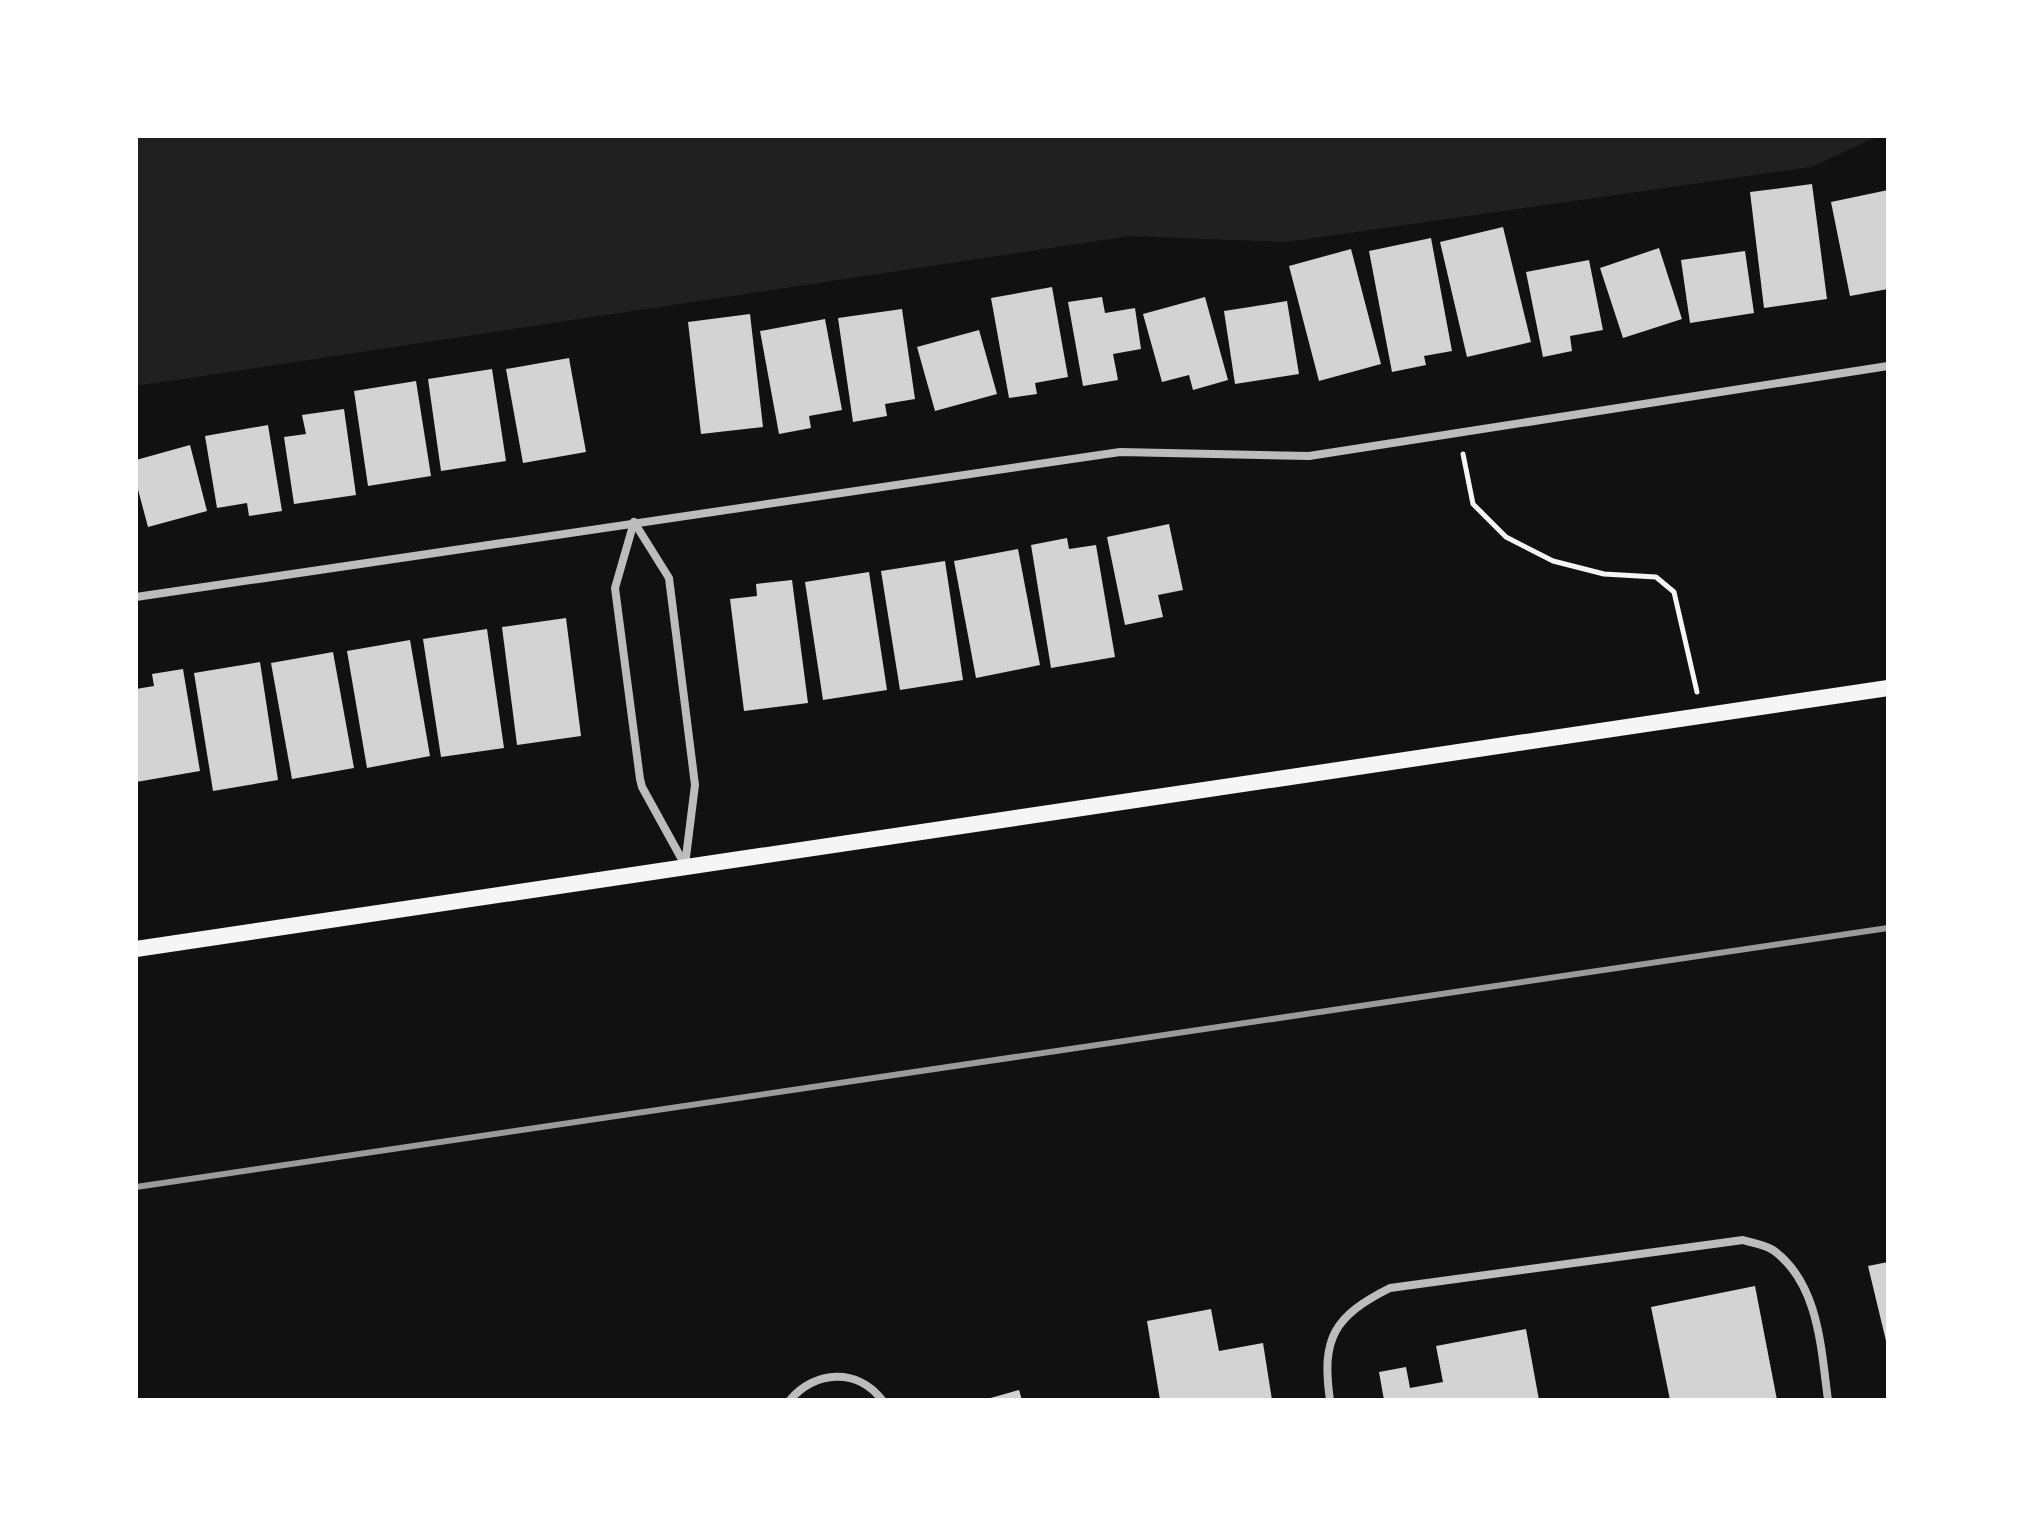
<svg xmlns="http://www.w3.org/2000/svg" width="2024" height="1536" font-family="Spectral,serif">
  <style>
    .green { fill: #202020 }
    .building { fill: #d3d3d3 }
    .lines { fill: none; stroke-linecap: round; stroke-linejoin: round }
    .path { stroke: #f5f5f5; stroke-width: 5 }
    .minor { stroke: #bcbcbc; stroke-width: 8 }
    .secondary { stroke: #f5f5f5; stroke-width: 16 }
    .rail { stroke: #9a9a9a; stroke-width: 6 }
  </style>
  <rect width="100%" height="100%" fill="#111"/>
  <path class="green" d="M136 136H1879L1811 167 1287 242 1130 236 136 386Z"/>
  <g class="building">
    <path d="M1812 184 1827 299 1764 308 1750 192Z"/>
    <path d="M1888 190V289L1850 296 1831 202Z"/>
    <path d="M1503 227 1531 342 1467 357 1440 242Z"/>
    <path d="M1431 238 1452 351 1424 356 1426 365 1392 372 1369 251Z"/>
    <path d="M1659 248 1682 319 1623 338 1600 268Z"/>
    <path d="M1351 249 1381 364 1319 381 1289 266Z"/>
    <path d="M1745 251 1754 313 1690 323 1681 260Z"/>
    <path d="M1589 260 1603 330 1570 336 1572 351 1543 357 1526 272Z"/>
    <path d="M1052 287 1068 377 1035 383 1037 394 1009 398 991 298Z"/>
    <path d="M1102 297 1105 313 1135 308 1141 349 1113 354 1118 380 1083 386 1068 302Z"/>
    <path d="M1205 297 1228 380 1193 390 1189 375 1162 382 1143 314Z"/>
    <path d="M1287 301 1299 374 1235 384 1224 311Z"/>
    <path d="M902 309 915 399 885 404 887 416 853 422 838 318Z"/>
    <path d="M750 314 763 427 701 434 688 322Z"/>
    <path d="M825 319 842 410 809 416 811 428 779 434 760 331Z"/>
    <path d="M979 330 997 394 935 411 917 347Z"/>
    <path d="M569 358 586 452 523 463 506 369Z"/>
    <path d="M492 369 506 461 441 471 428 379Z"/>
    <path d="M416 381 431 476 368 486 354 391Z"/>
    <path d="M344 409 356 495 294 504 284 437 306 434 302 415Z"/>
    <path d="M268 425 282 511 249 516 247 503 217 508 205 436Z"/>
    <path d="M190 445 207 511 148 527 136 482V460Z"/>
    <path d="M1169 524 1183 590 1158 595 1163 617 1125 625 1107 537Z"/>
    <path d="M1067 538 1069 549 1096 545 1115 657 1051 668 1031 545Z"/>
    <path d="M1018 549 1040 665 976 678 954 561Z"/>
    <path d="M945 561 963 680 900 690 881 571Z"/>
    <path d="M869 572 887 690 823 700 805 582Z"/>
    <path d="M792 580 808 703 744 711 730 599 757 596 756 584Z"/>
    <path d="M566 618 581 736 517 745 502 627Z"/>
    <path d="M487 629 504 748 441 757 423 639Z"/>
    <path d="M410 640 430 756 367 768 347 651Z"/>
    <path d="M333 652 354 768 292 779 271 663Z"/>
    <path d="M260 662 278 780 213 791 194 673Z"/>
    <path d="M183 669 200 771 136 782V689L154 686 152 674Z"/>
    <path d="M1888 1262V1345H1887L1868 1266Z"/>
    <path d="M1755 1286 1777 1400H1670L1651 1307Z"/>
    <path d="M1211 1309 1219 1351 1263 1343 1272 1400H1160L1147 1321Z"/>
    <path d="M1526 1329 1539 1400H1384L1379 1372 1406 1367 1410 1388 1443 1382 1436 1346Z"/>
    <path d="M1019 1390 1022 1400H987V1399Z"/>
  </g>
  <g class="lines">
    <path class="path" d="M1463 454 1473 504 1506 537 1553 561 1604 574 1656 577 1674 592 1697 692"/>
    <g class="minor">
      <path d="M634 522 615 588 640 779 642 787 685 865"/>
      <path d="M634 522 669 578 695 785 685 865"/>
      <path d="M136 597 1120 452 1309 456 1888 366"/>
      <path d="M790 1400C815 1370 858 1368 882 1400"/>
      <path d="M1330 1400C1321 1338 1334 1316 1390 1288L1743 1240C1752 1243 1765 1245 1773 1250 1819 1283 1821 1349 1828 1400"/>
    </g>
    <path class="secondary" d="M136 949 1888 688"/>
    <path class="rail" d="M136 1187 1888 928"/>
  </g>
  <rect width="2024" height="1536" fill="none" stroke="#ffffff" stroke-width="276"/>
</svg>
